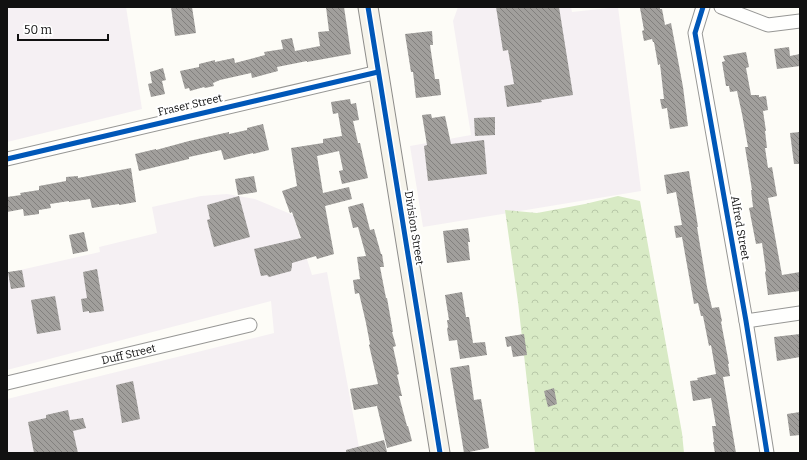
<svg xmlns="http://www.w3.org/2000/svg" width="807" height="460" font-family="Bitter,serif">
  <style>
    .industrial { fill: #f5f0f3 }
    .forest { fill: url(#forest-crowns) }
    .building { fill: url(#building-back-hatch) }
    .lines { fill: none; stroke-linecap: round; stroke-linejoin: round }
    .minor-casing { stroke: #979795; stroke-width: 15 }
    .secondary-casing { stroke: #8e8d8b; stroke-width: 21 }
    .minor { stroke: #fffffe; stroke-width: 13 }
    .secondary { stroke: #f6f4eb; stroke-width: 19 }
    .cycleway-casing { stroke: #fff; stroke-width: 8 }
    .cycleway { stroke: #0057b8; stroke-width: 5 }
    .labels { text-anchor: middle; dominant-baseline: central; stroke-width: 4; stroke-linejoin: round; paint-order: stroke }
    .street-label { font-size: 11px; fill: #111; stroke: #fff }
  </style>
  <defs>
    <pattern id="forest-crowns" width="20" height="18" patternUnits="userSpaceOnUse"><rect width="20" height="18" fill="#d8eac5"/><path d="M2 6a3 3 0 1 1 6 0M12 15a3 3 0 1 1 6 0" fill="none" stroke="#b8c8a8"/></pattern>
    <pattern id="building-back-hatch" width="6" height="6" patternUnits="userSpaceOnUse"><rect width="6" height="6" fill="#a19f9c"/><path d="M-1 5l2 2M0 0l6 6M5-1l2 2" fill="none" stroke="#82807e"/></pattern>
  </defs>
  <rect width="100%" height="100%" fill="#fdfcf7"/>
  <g class="industrial">
    <path d="M7 7H126L142 109 7 142Z"/>
    <path d="M458 7H571L572 12 618 7 641 191 423 227 410 146 471 135 453 21Z"/>
    <path d="M227 194 255 199 293 215 312 275 327 272 360 453H7V399L274 333 271 301 7 370V273L100 252 99 247 157 233 152 207 201 196Z"/>
  </g>
  <path class="forest" d="M618 196 640 201 682 433 684 453H535L518 302 505 210 537 213 585 204Z"/>
  <g class="building">
    <path d="M171 7H192L196 33 175 36Z"/>
    <path d="M326 7H344L351 54 307 62V61L277 67 278 71 252 78 251 73 220 80 213 83 214 86 205 88 204 87 190 91 189 88 185 89 180 71 199 67V64L215 60V62L234 58 235 63 265 55 264 52 283 49 281 40 292 38 295 51 320 46 318 32 329 31Z"/>
    <path d="M496 7H559L573 95 541 100 542 102 507 107 504 86 514 84 508 50 503 51Z"/>
    <path d="M646 7H660V9H662L665 25 671 23 683 87 688 126 670 129 667 108 662 109 660 99H664L660 64 658 65 654 42H653L652 39 644 41 642 31 644 30 640 8Z"/>
    <path d="M432 31 433 45H430L435 79H439L441 95 416 98 413 72H411L405 34Z"/>
    <path d="M789 47 790 56 800 54V66L777 69 774 49Z"/>
    <path d="M746 52 749 67 746 68 751 95H759V97L766 96 768 110 763 111 766 131H765L767 148H765L768 168 772 167 777 196 768 198 782 275 800 272V291L768 295 765 272 766 271 762 243 756 244 749 208 753 207 751 190H752L745 147H748L742 114 737 91 730 92 729 86H726L722 62 725 61 723 56Z"/>
    <path d="M163 68 166 80 162 81 165 94 151 97 148 84 152 83 150 72Z"/>
    <path d="M350 99 351 104 356 103 359 120 353 121 358 143H360L368 178 342 184 339 171 343 170 339 151 317 156 323 193 349 187 352 199 325 206 334 254 317 259 316 256 292 263V266L291 271 269 277 267 275 261 276 254 249 301 238 292 212 290 213 282 191 297 186 291 148 323 143V139L342 136 338 113 333 114 331 102Z"/>
    <path d="M431 114 432 118 445 116 451 144 484 140 487 174 428 181 424 146 427 145 422 115Z"/>
    <path d="M495 117V135L475 136 474 118Z"/>
    <path d="M263 124 269 150 253 154V153L224 160 221 150 189 157V159L139 171 135 154 156 149V150L189 141 229 132V134L247 130V128Z"/>
    <path d="M800 132V164H794L790 133Z"/>
    <path d="M131 168 136 202 119 205V204L92 208 90 199 69 202V201L50 204 51 208 39 210V214L24 216 23 209 7 212V197L21 195 20 193 39 190V186L66 181V177L78 176V178Z"/>
    <path d="M689 171 698 227H697L707 287 712 308 719 307 722 321 721 322 729 364H728L730 376 723 377 736 453H715L713 442H714L712 426H716L711 398 693 401 690 381 698 380 697 378 716 374 711 345 709 346 703 316H701L698 303 694 304 682 237 676 238 674 226 682 225 676 192 667 194 664 175Z"/>
    <path d="M254 176 257 192 238 195 235 179Z"/>
    <path d="M239 196 250 237 214 247 207 220 210 219 207 205Z"/>
    <path d="M363 203 370 230 374 229 381 254H382L384 267H380L386 298H387L393 332H392L396 346 393 347 399 374 397 375 402 396H399L407 426H408L412 441 387 448 377 406 354 410 350 389 378 384 369 345 370 344 366 323 359 293 355 294 353 280 360 279 357 257 366 256 358 227 353 228 348 207Z"/>
    <path d="M468 228 470 242H468L470 260 447 263 443 231Z"/>
    <path d="M84 232 88 251 73 254 69 235Z"/>
    <path d="M97 269 104 311 89 313V311L83 312 81 299 87 298 83 272Z"/>
    <path d="M22 270 25 287 11 289 8 272Z"/>
    <path d="M462 292 466 317H469L473 343 485 342 487 355 460 359 457 340 449 341 447 329 448 327 447 320H449L445 295Z"/>
    <path d="M55 296 61 330 37 334 31 300Z"/>
    <path d="M524 334 527 355 513 357 511 346 507 347 505 337Z"/>
    <path d="M800 334V357L777 361 774 337Z"/>
    <path d="M469 365 474 400 481 399 489 448 464 453 450 368Z"/>
    <path d="M133 381 140 419 122 423 116 385Z"/>
    <path d="M554 388 557 404 548 407 544 391Z"/>
    <path d="M68 410 70 420 83 418 86 428 73 431 78 453H34L28 422 46 418V415Z"/>
    <path d="M800 412V435L790 436 787 414Z"/>
    <path d="M384 440 387 452 381 453H346V450Z"/>
  </g>
  <g class="lines">
    <defs>
      <g id="minor">
        <path d="M703 7 695 33 746 321 767 453"/>
        <path d="M721 7 768 25 800 21"/>
        <path d="M7 159 378 72"/>
        <path d="M746 321 800 313"/>
        <path id="s1" d="M7 383 250 325"/>
      </g>
      <path id="secondary" d="M368 7 440 453"/>
    </defs>
    <use href="#minor" class="minor-casing"/>
    <use href="#secondary" class="secondary-casing"/>
    <use href="#minor" class="minor"/>
    <use href="#secondary" class="secondary"/>
    <defs>
      <g id="cycleway">
        <path d="M368 7 440 453"/>
        <path d="M703 7 695 33 746 321 767 453"/>
        <path d="M7 159 378 72"/>
      </g>
    </defs>
    <use href="#cycleway" class="cycleway-casing"/>
    <use href="#cycleway" class="cycleway"/>
  </g>
  <g class="labels">
    <g class="street-label">
      <text transform="translate(190 105) rotate(-13)">Fraser Street</text>
      <text transform="translate(414 228) rotate(81)">Division Street</text>
      <text transform="translate(740 228) rotate(80)">Alfred Street</text>
      <text stroke="none"><textPath href="#s1" startOffset="125">Duff Street</textPath></text>
    </g>
  </g>
  <rect width="807" height="460" fill="none" stroke="#111111" stroke-width="16"/>
  <path d="M18 34v6h90v-6" fill="none" stroke="#111111" stroke-width="2"/>
  <text x="24" y="34" font-size="12" fill="#111111" stroke="#ffffff" stroke-width="3" paint-order="stroke">50 m</text>
</svg>
